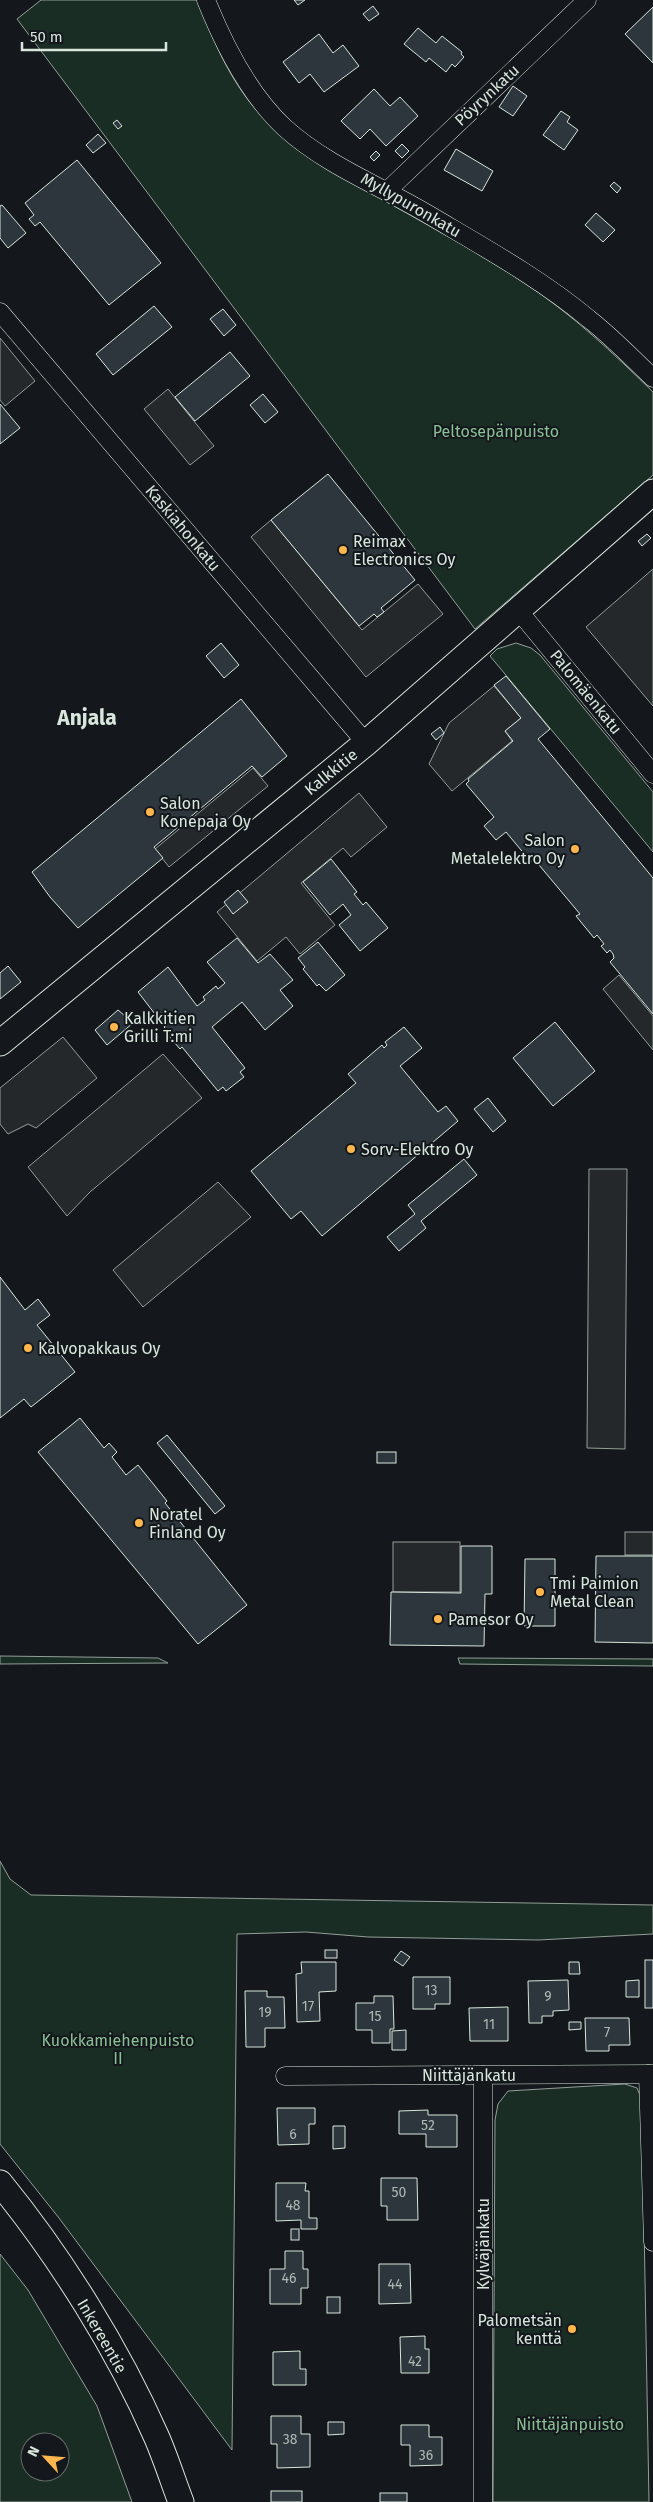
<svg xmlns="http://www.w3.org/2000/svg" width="653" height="2502" font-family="'Fira Sans',sans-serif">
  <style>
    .green { fill: #1a2d24; stroke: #939e99; fill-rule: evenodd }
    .parking { fill: #24282b; stroke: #939e99 }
    .building { fill: #2c363c; stroke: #d8e6dc }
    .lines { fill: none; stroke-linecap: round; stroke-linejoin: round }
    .street-casing { stroke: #d8e6dc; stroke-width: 19 }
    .secondary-casing { stroke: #d8e6dc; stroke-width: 27 }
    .street { stroke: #14181c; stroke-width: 18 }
    .secondary { stroke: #14181c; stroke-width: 25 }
    .poi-dot { fill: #ffb74d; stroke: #14181c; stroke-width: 2 }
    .labels { text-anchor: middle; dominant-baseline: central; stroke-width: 4; stroke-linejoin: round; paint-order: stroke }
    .number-label { font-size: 14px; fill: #adbab4 }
    .street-label { font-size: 16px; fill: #d8e6dc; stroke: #14181c }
    .park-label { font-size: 16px; fill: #8ac095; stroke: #14181c }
    .poi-label { font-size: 16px; fill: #d8e6dc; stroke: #14181c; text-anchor: start }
    .district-label { font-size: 21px; font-weight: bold; fill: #d8e6dc; stroke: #14181c }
  </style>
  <rect width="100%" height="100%" fill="#14181c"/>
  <g class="green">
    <path d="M41 0H198C215 46 233 88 269 124 301 157 345 179 385 201 433 228 481 254 526 284 573 315 613 353 653 392V475L475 629 17 19Z"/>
    <path d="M516 643 531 648 540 655 653 792V852L490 656 497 649Z"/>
    <path d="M0 1656 158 1658 168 1663 0 1664Z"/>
    <path d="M458 1658 653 1659V1666L460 1664Z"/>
    <path d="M0 1861 10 1879 31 1895 653 1905V1934L538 1940 368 1937 306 1932 237 1934 232 2450 59 2218 0 2144Z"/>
    <path d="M625 2084 637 2088 641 2098 642 2111 649 2502H493L495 2120 498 2104 508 2091Z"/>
    <path d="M0 2254 28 2290 97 2406 132 2502H0ZM30 2442H60V2472H30Z"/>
  </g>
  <g class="parking">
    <path d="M0 338 35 381 5 406 0 400Z"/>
    <path d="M168 389 214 446 190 465 144 409Z"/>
    <path d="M271 520 362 630 418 584 443 614 366 677 251 537Z"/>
    <path d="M653 569V706L586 627Z"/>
    <path d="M494 686 521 718 505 731 512 741 452 791 429 764 449 723Z"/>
    <path d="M253 768 268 786 169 867 155 849Z"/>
    <path d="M359 793 387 827 351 857 343 848 301 883 335 925 300 954 286 937 257 961 217 912Z"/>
    <path d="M619 975 653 1016V1050L603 989Z"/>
    <path d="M63 1037 97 1078 36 1128 28 1124 8 1134 0 1124V1088Z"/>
    <path d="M163 1054 202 1098 90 1192 67 1216 28 1167Z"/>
    <path d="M589 1169H627L625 1449 587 1448Z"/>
    <path d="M218 1182 251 1217 143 1307 113 1270Z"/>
    <rect x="625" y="1532" width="28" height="23"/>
    <rect x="393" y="1542" width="67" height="50"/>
  </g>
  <g class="building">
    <path d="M294 0H305L298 5Z"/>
    <path d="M373 6 379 14 369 21 363 14Z"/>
    <path d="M653 7V63L625 34Z"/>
    <path d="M418 28 436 43 442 36 462 52 461 54 464 57 455 67 452 64 446 72 429 58 426 62 404 44Z"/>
    <path d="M319 34 333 53 343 45 359 66 324 92 310 74 299 83 283 62Z"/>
    <path d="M513 86 527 96 513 116 499 107Z"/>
    <path d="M374 89 390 106 400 97 418 116 386 146 370 129 360 139 341 121Z"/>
    <path d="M561 111 570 117 567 122 578 130 564 150 543 135Z"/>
    <path d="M117 120 122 126 118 129 113 123Z"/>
    <path d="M98 134 106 143 93 153 86 145Z"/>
    <path d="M402 144 409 151 402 158 395 151Z"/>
    <path d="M456 149 493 171 482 191 444 170Z"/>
    <path d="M376 151 380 155 374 161 370 157Z"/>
    <path d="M77 160 161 263 109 305 40 222 35 226 29 219 34 215 25 203Z"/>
    <path d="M614 182 621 188 617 193 610 186Z"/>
    <path d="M2 205 26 233 8 248 0 238V206Z"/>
    <path d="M596 213 615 230 603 242 585 225Z"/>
    <path d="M154 306 172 327 113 375 96 354Z"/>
    <path d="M223 309 236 325 224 336 210 319Z"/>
    <path d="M230 352 250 376 195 421 175 397Z"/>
    <path d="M263 394 278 412 265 423 250 405Z"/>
    <path d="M0 404 20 428 0 444Z"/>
    <path d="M328 474 415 580 381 608 384 612 377 617 374 614 359 626 271 520Z"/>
    <path d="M647 534 651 538 642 546 638 541Z"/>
    <path d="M221 643 239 665 224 678 206 656Z"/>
    <path d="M506 676 550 729 538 739 653 878V1014L610 962 614 958 613 954 610 950 607 953 601 946 604 944 597 935 594 938 576 916 580 914 534 859 531 862 506 832 496 840 484 826 494 817 466 784 469 781 468 779 513 741 505 731 521 718 494 685Z"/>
    <path d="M241 699 287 756 262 777 252 766 154 847 163 858 78 928 50 897 32 872Z"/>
    <path d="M440 727 444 733 436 740 431 734Z"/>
    <path d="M331 859 357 892 354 894 363 905 366 902 388 928 360 951 339 925 351 915 343 904 330 915 303 882Z"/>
    <path d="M238 890 248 902 233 914 224 902Z"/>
    <path d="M237 938 258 963 270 954 293 980 280 990 293 1006 265 1030 242 1002 212 1027 245 1068 240 1072 244 1077 226 1091 223 1087 218 1091 182 1047 180 1049 163 1029 165 1027 138 992 168 967 197 1006 205 1000 203 997 216 986 218 989 225 983 207 962Z"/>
    <path d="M318 942 345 975 326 991 319 984 317 986 303 969 305 967 298 958Z"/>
    <path d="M8 966 21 982 0 999V973Z"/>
    <path d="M118 1010 133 1023 107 1045 95 1030Z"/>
    <path d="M555 1022 595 1071 553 1106 513 1058Z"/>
    <path d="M404 1027 422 1048 400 1066 438 1112 446 1106 458 1121 322 1236 301 1211 291 1219 251 1171 356 1083 348 1074 382 1045 384 1048 387 1045 385 1042Z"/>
    <path d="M488 1098 506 1121 493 1132 474 1109Z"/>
    <path d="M464 1159 477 1175 421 1221 426 1228 399 1251 387 1237 415 1214 408 1205Z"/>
    <path d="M0 1277 25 1310 38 1299 50 1315 37 1325 75 1372 31 1407 24 1399 0 1418Z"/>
    <path d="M80 1418 104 1448 109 1443 117 1452 112 1457 126 1475 138 1465 167 1501 165 1503 247 1605 198 1644 38 1452Z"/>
    <path d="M167 1435 225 1506 215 1514 157 1443Z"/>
    <rect x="377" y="1452" width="19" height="11"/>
    <path d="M461 1546H492V1594H485L484 1646 390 1645 391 1592 461 1593Z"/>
    <path d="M596 1556H653V1643L595 1642Z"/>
    <path d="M525 1559H555V1626H524Z"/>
    <rect x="325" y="1950" width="12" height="8"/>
    <path d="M401 1951 410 1957 403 1966 394 1960Z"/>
    <rect x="645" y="1960" width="8" height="48"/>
    <path d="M301 1962H336V1991L319 1992 320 2021 297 2022 296 1974 302 1973Z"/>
    <path d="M569 1962H579L580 1974H569Z"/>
    <path d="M413 1977H450V2004H435V2009H413Z"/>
    <path d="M568 1980 569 2010 553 2011V2016H542V2023H529L528 1981Z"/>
    <path d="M639 1980V1997H626V1981Z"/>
    <path d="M245 1991H267V1997H284L285 2028H265V2047H246Z"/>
    <path d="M374 1996H393L394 2029H390V2043H372V2030H356V2003H374Z"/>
    <path d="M508 2007V2041H470L469 2008Z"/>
    <path d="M585 2018H629L630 2045H609V2051H586Z"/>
    <path d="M569 2022H581V2029L569 2030Z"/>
    <path d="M406 2030V2050H392V2031Z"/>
    <path d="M277 2108H315V2124H309V2144L278 2145Z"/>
    <path d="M428 2110V2115H457V2147H426V2134H399V2111Z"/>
    <path d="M333 2126H345V2148L333 2149Z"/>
    <path d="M381 2178H417L418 2220H387V2206H381Z"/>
    <path d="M276 2183H306L305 2191H309V2218H317V2229H301V2220L276 2221Z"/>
    <rect x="291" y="2229" width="8" height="11"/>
    <path d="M285 2251H303V2269H308V2288H301V2304H270V2269H285Z"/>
    <path d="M379 2264H410L411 2303 379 2304Z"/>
    <rect x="327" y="2297" width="13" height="16"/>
    <path d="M425 2336V2349H429V2373H401L400 2337Z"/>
    <path d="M300 2351V2369H306V2385H273V2352Z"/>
    <path d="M271 2416H301V2434H310V2467L277 2468V2444H271Z"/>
    <path d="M328 2422H344V2434L328 2435Z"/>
    <path d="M401 2425H429V2437H442V2465L410 2466V2445H401Z"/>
    <rect x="271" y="2491" width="31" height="11"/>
    <rect x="380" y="2493" width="27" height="9"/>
  </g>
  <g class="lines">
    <defs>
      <g id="street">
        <path d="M206 0C224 45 249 95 285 128 327 166 383 187 431 216 485 248 541 279 589 319 612 337 632 358 653 378"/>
        <path d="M387 191 587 0"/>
        <path d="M0 312 366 743"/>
        <path d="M518 610 653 774"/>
        <path d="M648 2074 653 2242"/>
        <path d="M285 2076 653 2074"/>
        <path d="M483 2502V2075"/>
      </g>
      <g id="secondary">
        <path d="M0 1043 366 743 653 492"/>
        <path d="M0 2183C61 2258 118 2349 157 2438 166 2459 173 2481 181 2502"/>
      </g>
    </defs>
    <use href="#street" class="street-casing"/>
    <use href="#secondary" class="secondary-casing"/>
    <use href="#street" class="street"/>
    <use href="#secondary" class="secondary"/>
  </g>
  <g class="poi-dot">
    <circle cx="343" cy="550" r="5"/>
    <circle cx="150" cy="812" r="5"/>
    <circle cx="575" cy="849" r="5"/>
    <circle cx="114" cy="1027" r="5"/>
    <circle cx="351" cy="1149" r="5"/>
    <circle cx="28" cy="1348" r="5"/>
    <circle cx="139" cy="1523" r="5"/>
    <circle cx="540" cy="1592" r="5"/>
    <circle cx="438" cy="1619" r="5"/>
    <circle cx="572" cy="2329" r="5"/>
  </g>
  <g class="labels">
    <g class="number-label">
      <text x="431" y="1990">13</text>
      <text x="548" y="1996">9</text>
      <text x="308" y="2006">17</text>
      <text x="265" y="2012">19</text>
      <text x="375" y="2016">15</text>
      <text x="489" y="2024">11</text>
      <text x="607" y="2032">7</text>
      <text x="428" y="2125">52</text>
      <text x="293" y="2134">6</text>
      <text x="399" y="2192">50</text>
      <text x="293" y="2205">48</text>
      <text x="289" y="2278">46</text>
      <text x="395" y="2284">44</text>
      <text x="415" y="2361">42</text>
      <text x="290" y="2439">38</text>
      <text x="426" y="2455">36</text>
    </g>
    <g class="street-label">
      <text transform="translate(487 95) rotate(-43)">Pöyrynkatu</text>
      <text transform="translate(411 205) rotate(30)">Myllypuronkatu</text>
      <text transform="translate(183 528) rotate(50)">Kaskiahonkatu</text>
      <text transform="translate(586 692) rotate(51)">Palomäenkatu</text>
      <text transform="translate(331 772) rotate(-39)">Kalkkitie</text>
      <text x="469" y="2075">Niittäjänkatu</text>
      <text transform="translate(483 2244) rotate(-90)">Kylväjänkatu</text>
      <text transform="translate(102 2336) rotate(60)">Inkereentie</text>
    </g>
    <g class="park-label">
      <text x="496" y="431">Peltosepänpuisto</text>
      <text x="118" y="2040">Kuokkamiehenpuisto<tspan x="118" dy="18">II</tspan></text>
      <text x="570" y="2424">Niittäjänpuisto</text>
    </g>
    <g class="poi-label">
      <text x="353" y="541">Reimax<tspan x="353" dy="18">Electronics Oy</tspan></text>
      <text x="160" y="803">Salon<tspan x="160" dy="18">Konepaja Oy</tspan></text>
      <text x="565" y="840" text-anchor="end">Salon<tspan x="565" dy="18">Metalelektro Oy</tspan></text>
      <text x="124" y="1018">Kalkkitien<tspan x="124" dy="18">Grilli T:mi</tspan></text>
      <text x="361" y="1149">Sorv-Elektro Oy</text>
      <text x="38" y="1348">Kalvopakkaus Oy</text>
      <text x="149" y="1514">Noratel<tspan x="149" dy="18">Finland Oy</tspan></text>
      <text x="550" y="1583">Tmi Paimion<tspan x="550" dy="18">Metal Clean</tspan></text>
      <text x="448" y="1619">Pamesor Oy</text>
      <text x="562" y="2320" text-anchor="end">Palometsän<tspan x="562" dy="18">kenttä</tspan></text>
    </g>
    <g class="district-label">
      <text x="87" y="718">Anjala</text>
    </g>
  </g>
  <g transform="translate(45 2457) rotate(296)"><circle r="24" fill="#14181c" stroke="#626a69"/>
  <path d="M0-4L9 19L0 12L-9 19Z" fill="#ffb74d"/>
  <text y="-8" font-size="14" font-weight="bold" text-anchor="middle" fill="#d8e6dc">N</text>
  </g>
  <path d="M22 42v8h144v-8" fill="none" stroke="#d8e6dc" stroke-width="2.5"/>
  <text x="30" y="42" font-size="15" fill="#d8e6dc" stroke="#14181c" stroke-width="4" paint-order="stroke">50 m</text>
</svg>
